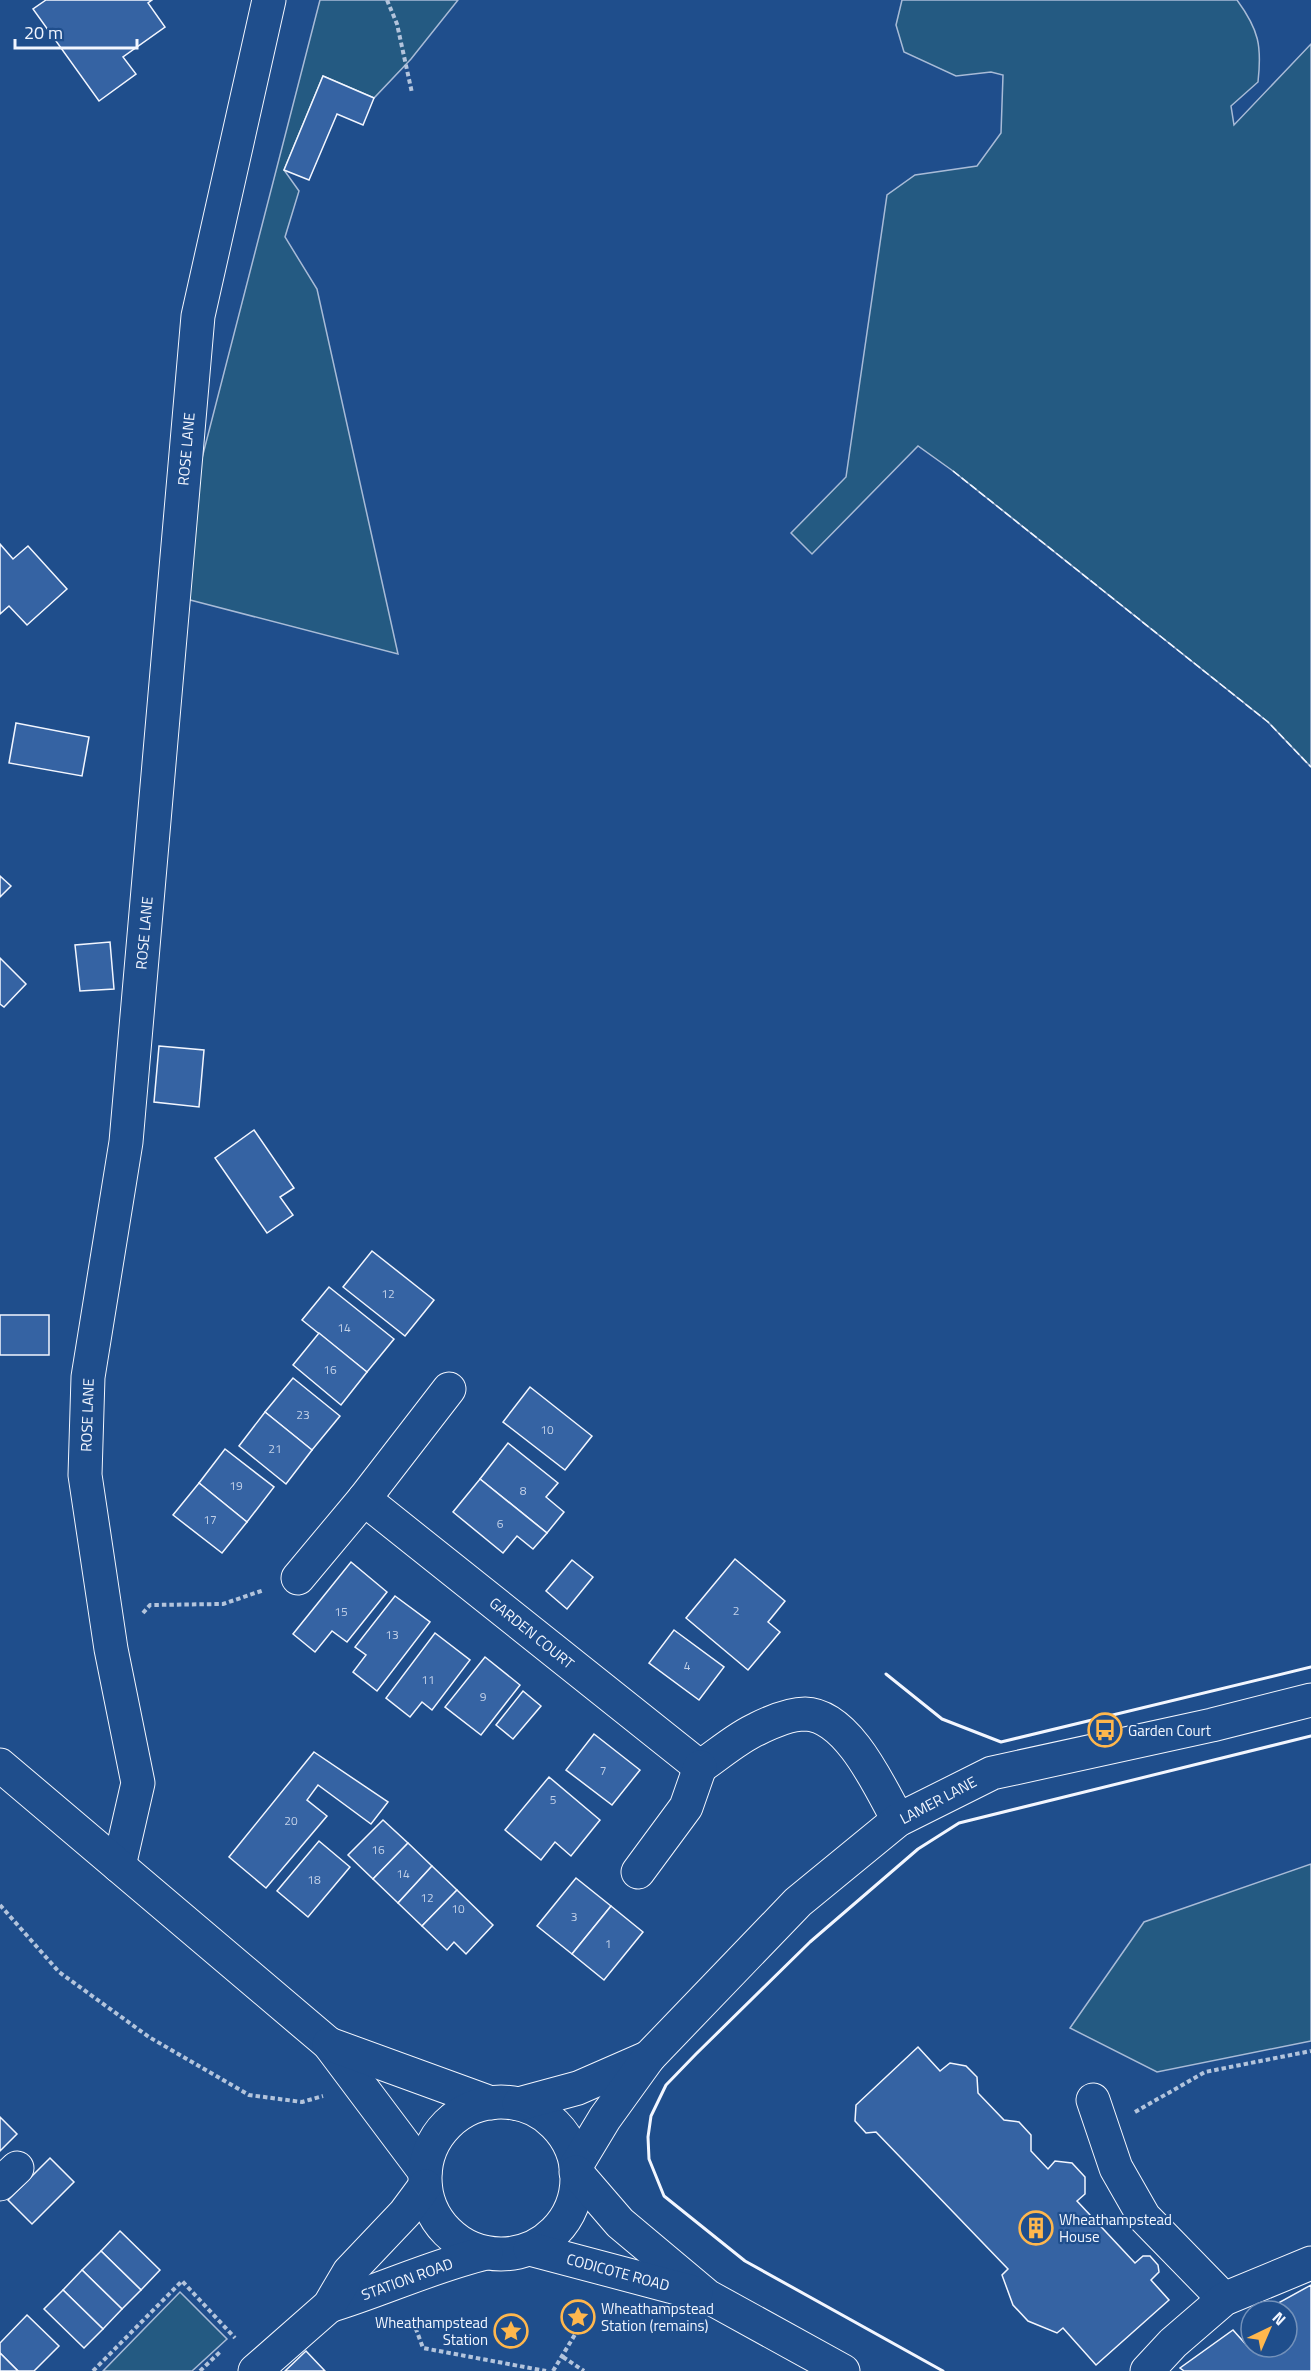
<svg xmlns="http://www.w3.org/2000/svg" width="1311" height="2371" font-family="'Titillium Web',sans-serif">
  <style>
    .green { fill: #245a82; stroke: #a8bbd7; stroke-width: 1.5 }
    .building { fill: #3563a3; stroke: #f2f6ff; stroke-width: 1.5 }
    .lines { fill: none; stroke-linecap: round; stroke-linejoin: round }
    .minor-casing { stroke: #f2f6ff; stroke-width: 35 }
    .major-casing { stroke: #f2f6ff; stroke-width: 35 }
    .path { stroke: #b3c4dc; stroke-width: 4; stroke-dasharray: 4.5 3; stroke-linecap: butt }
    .minor { stroke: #1f4e8c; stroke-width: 33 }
    .major { stroke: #1f4e8c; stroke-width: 33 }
    .fence { stroke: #f2f6ff; stroke-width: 1.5; stroke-dasharray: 8 3; stroke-linecap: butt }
    .wall { stroke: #f2f6ff; stroke-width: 3 }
    .labels { text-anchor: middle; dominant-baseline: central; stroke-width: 4.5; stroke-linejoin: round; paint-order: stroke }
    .number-label { font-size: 12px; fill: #c3d1e8 }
    .street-label { font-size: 15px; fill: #f2f6ff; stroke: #1f4e8c }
    .poi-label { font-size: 15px; fill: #f2f6ff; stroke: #1f4e8c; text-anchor: start }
  </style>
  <rect width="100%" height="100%" fill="#1f4e8c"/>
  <g class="green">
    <path d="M320 0H458L411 59 374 98 323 76 284 170 299 191 285 237 317 289 398 654 167 594Z"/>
    <path d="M902 0H1237C1259 30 1262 46 1258 82L1231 106 1234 125 1311 44V767L1268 722 953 471 918 446 812 554 791 533 846 477 887 195 915 175 977 166 1001 133 1003 75 991 72 956 76 904 52 896 25Z"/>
    <path d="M1311 1864V2041L1157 2072 1070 2028 1144 1922Z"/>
    <path d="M180 2292 227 2339 192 2371H103Z"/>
  </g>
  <g class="building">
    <path d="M46 0H152L148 3 165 27 123 57 136 74 99 101 33 9Z"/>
    <path d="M323 76 374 98 363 125 337 114 309 180 284 170Z"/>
    <path d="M0 544 13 559 28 546 67 589 27 625 9 606 0 614Z"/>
    <path d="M16 723 89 737 82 776 9 763Z"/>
    <path d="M0 876 11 886 0 897Z"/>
    <path d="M110 942 114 989 80 991 75 945Z"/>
    <path d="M0 958 26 984 4 1007 0 1004Z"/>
    <path d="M159 1046 204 1050 199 1107 154 1102Z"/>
    <path d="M254 1130 294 1188 280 1197 293 1215 267 1233 215 1158Z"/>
    <path d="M372 1251 434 1300 405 1336 343 1287Z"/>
    <path d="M329 1287 394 1339 367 1372 302 1320Z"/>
    <rect x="0" y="1315" width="49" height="40"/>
    <path d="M319 1333 367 1372 341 1405 293 1365Z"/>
    <path d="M293 1378 340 1416 312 1450 265 1412Z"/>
    <path d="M530 1387 592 1436 565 1470 503 1422Z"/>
    <path d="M265 1412 312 1450 286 1484 239 1446Z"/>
    <path d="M508 1443 558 1483 546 1497 564 1512 547 1533 480 1479Z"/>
    <path d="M225 1449 274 1487 247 1522 199 1483Z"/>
    <path d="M480 1479 547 1533 533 1549 517 1536 503 1553 453 1512Z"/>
    <path d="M199 1483 247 1522 222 1553 173 1515Z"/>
    <path d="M735 1559 785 1601 768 1622 780 1632 748 1670 686 1618Z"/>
    <path d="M572 1560 593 1577 567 1609 546 1591Z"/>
    <path d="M351 1562 387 1592 347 1642 332 1631 315 1652 293 1634Z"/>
    <path d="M395 1596 430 1622 377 1691 353 1672 366 1655 355 1647Z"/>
    <path d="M674 1630 724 1667 699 1700 649 1663Z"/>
    <path d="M435 1633 470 1660 432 1710 422 1702 410 1717 386 1698Z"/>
    <path d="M485 1657 520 1685 481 1735 445 1707Z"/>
    <path d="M523 1691 541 1706 513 1739 496 1725Z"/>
    <path d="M594 1734 640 1770 612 1805 566 1770Z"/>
    <path d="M314 1752 388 1802 371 1824 318 1785 307 1800 327 1816 266 1888 229 1857Z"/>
    <path d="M549 1777 600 1820 571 1856 555 1842 541 1860 505 1830Z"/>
    <path d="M383 1820 408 1843 373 1879 348 1855Z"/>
    <path d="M319 1841 350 1867 308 1917 277 1891Z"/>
    <path d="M408 1843 432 1866 398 1903 373 1879Z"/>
    <path d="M432 1866 457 1890 422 1926 398 1903Z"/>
    <path d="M576 1878 611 1906 572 1954 537 1926Z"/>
    <path d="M457 1890 493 1925 466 1954 454 1942 447 1950 422 1926Z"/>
    <path d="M611 1906 643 1932 604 1980 572 1954Z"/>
    <path d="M918 2047 940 2071 950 2063 966 2066 977 2077 978 2093 1004 2120 1019 2122 1031 2135V2151L1048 2169 1055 2161 1072 2163 1085 2177V2194L1077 2201 1135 2263 1143 2256H1150L1158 2265 1159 2272 1151 2280 1169 2300 1096 2365 1063 2328 1057 2333 1028 2321 1013 2305 1002 2275 1008 2269 876 2132 866 2133 855 2121 856 2105Z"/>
    <path d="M0 2117 17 2134 0 2151Z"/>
    <path d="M50 2158 74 2182 32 2224 8 2200Z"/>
    <path d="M120 2231 160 2270 141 2290 101 2251Z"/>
    <path d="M101 2251 141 2290 122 2309 82 2270Z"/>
    <path d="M82 2270 122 2309 103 2329 63 2290Z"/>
    <path d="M1311 2285V2371H1184L1180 2368 1233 2330 1250 2349 1251 2341V2347H1287V2311H1264Z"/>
    <path d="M63 2290 103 2329 84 2348 44 2309Z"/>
    <path d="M27 2315 59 2346 34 2371H18L0 2353V2343Z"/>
    <path d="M306 2351 325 2371H285Z"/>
    <path d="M0 2353 18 2371H0Z"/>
  </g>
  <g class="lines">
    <defs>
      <g id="minor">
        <path d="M364 1499 700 1767C718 1755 737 1738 757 1729 771 1722 789 1714 805 1714 848 1715 880 1787 898 1820"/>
        <path d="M298 1578 364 1499 449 1389"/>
        <path d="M119 1866 138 1783 111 1649 85 1475 88 1377 126 1142 198 316 269 0"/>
        <path d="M638 1872 686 1807 700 1767"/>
        <path d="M1093 2100 1116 2168 1144 2217 1224 2299"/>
        <path d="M0 2184 17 2168"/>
        <path d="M1147 2371 1173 2343 1224 2299 1311 2263"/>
      </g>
      <g id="major">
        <path d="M0 1765 329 2044 425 2172"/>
        <path d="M329 2044 491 2103"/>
        <circle cx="501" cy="2178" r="76"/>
        <path d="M519 2104 578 2088 649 2057"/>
        <path d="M576 2166 605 2118 649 2057 798 1902 898 1820 992 1773 1212 1725 1311 1700"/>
        <path d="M576 2172 620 2223 707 2296 843 2371"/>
        <path d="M530 2249 696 2293"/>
        <path d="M329 2306C382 2290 432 2266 486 2253"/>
        <path d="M255 2371 329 2306 349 2272 405 2213 425 2186"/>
      </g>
    </defs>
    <use href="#minor" class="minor-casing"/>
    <use href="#major" class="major-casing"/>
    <g class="path">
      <path d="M387 0 397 24 412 93"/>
      <path d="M143 1613 150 1605 223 1604 264 1590"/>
      <path d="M0 1905 59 1972 149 2037 249 2095 302 2102 323 2096"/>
      <path d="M1135 2112 1205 2072 1311 2051"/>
      <path d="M413 2321 423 2348 546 2371"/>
      <path d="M563 2357 584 2371"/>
      <path d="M93 2371 182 2281 235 2338"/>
      <path d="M200 2371 221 2351"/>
      <path d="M553 2371 591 2308"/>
    </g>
    <use href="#minor" class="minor"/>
    <use href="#major" class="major"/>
    <path class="fence" d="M953 471 1268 722 1311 767"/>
    <g class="wall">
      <path d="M886 1674 942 1719 1001 1742 1311 1667"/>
      <path d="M943 2371 745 2261 664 2196 649 2159 648 2137 651 2116 666 2085 696 2054 810 1942 918 1849 959 1823 1311 1736"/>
    </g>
  </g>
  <defs>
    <symbol id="bus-ring" viewBox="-11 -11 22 22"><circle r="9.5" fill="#1f4e8c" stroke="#ffb74d" stroke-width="1.5"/><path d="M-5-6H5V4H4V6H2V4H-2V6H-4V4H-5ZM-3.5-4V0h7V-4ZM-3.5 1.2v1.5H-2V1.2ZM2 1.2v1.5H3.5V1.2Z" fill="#ffb74d"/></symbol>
    <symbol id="building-ring" viewBox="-11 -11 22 22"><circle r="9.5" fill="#1f4e8c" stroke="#ffb74d" stroke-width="1.5"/><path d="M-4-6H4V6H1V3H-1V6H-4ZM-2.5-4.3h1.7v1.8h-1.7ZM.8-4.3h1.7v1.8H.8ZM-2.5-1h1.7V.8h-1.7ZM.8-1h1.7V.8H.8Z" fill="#ffb74d"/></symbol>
    <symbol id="sight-ring" viewBox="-11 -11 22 22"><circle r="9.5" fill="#1f4e8c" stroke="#ffb74d" stroke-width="1.5"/><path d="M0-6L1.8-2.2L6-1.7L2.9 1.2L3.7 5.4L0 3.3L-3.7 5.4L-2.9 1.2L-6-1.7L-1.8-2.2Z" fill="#ffb74d"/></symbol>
  </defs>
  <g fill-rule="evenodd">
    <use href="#bus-ring" x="1086" y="1711" width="38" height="38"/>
    <use href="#building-ring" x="1017" y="2209" width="38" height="38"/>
    <use href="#sight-ring" x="559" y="2298" width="38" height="38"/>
    <use href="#sight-ring" x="492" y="2312" width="38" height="38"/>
  </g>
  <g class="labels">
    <g class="number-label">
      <text x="388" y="1293">12</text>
      <text x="344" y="1327">14</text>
      <text x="330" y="1369">16</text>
      <text x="303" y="1414">23</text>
      <text x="547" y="1429">10</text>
      <text x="275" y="1448">21</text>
      <text x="236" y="1485">19</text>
      <text x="523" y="1490">8</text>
      <text x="210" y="1519">17</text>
      <text x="500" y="1523">6</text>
      <text x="736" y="1610">2</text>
      <text x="341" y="1611">15</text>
      <text x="392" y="1634">13</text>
      <text x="687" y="1665">4</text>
      <text x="428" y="1679">11</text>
      <text x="483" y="1696">9</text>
      <text x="603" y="1770">7</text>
      <text x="553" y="1799">5</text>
      <text x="291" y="1820">20</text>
      <text x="378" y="1849">16</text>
      <text x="403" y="1873">14</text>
      <text x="314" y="1879">18</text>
      <text x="427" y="1897">12</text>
      <text x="458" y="1908">10</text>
      <text x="574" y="1916">3</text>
      <text x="608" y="1943">1</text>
    </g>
    <g class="street-label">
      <text transform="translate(186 449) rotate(-85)">ROSE LANE</text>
      <text transform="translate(144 933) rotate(-85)">ROSE LANE</text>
      <text transform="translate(87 1415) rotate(-88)">ROSE LANE</text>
      <text transform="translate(532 1633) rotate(39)">GARDEN COURT</text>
      <text transform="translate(938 1800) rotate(-28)">LAMER LANE</text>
      <text transform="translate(618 2272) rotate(15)">CODICOTE ROAD</text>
      <text transform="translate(407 2279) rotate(-20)">STATION ROAD</text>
    </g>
    <g class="poi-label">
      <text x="1128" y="1730">Garden Court</text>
      <text x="1059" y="2219">Wheathampstead<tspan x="1059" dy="17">House</tspan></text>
      <text x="601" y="2308">Wheathampstead<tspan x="601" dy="17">Station (remains)</tspan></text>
      <text x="488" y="2322" text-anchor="end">Wheathampstead<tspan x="488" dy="17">Station</tspan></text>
    </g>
  </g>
  <g transform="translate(1269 2329) rotate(44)"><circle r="28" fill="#1f4e8c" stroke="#7391ba" stroke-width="1.5"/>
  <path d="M0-4.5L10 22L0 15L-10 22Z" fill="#ffb74d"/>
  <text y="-9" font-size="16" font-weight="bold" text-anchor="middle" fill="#f2f6ff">N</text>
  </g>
  <path d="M15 39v9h122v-9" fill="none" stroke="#f2f6ff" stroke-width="3"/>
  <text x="24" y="39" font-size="18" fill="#f2f6ff" stroke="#1f4e8c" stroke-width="4.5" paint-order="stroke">20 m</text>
</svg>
